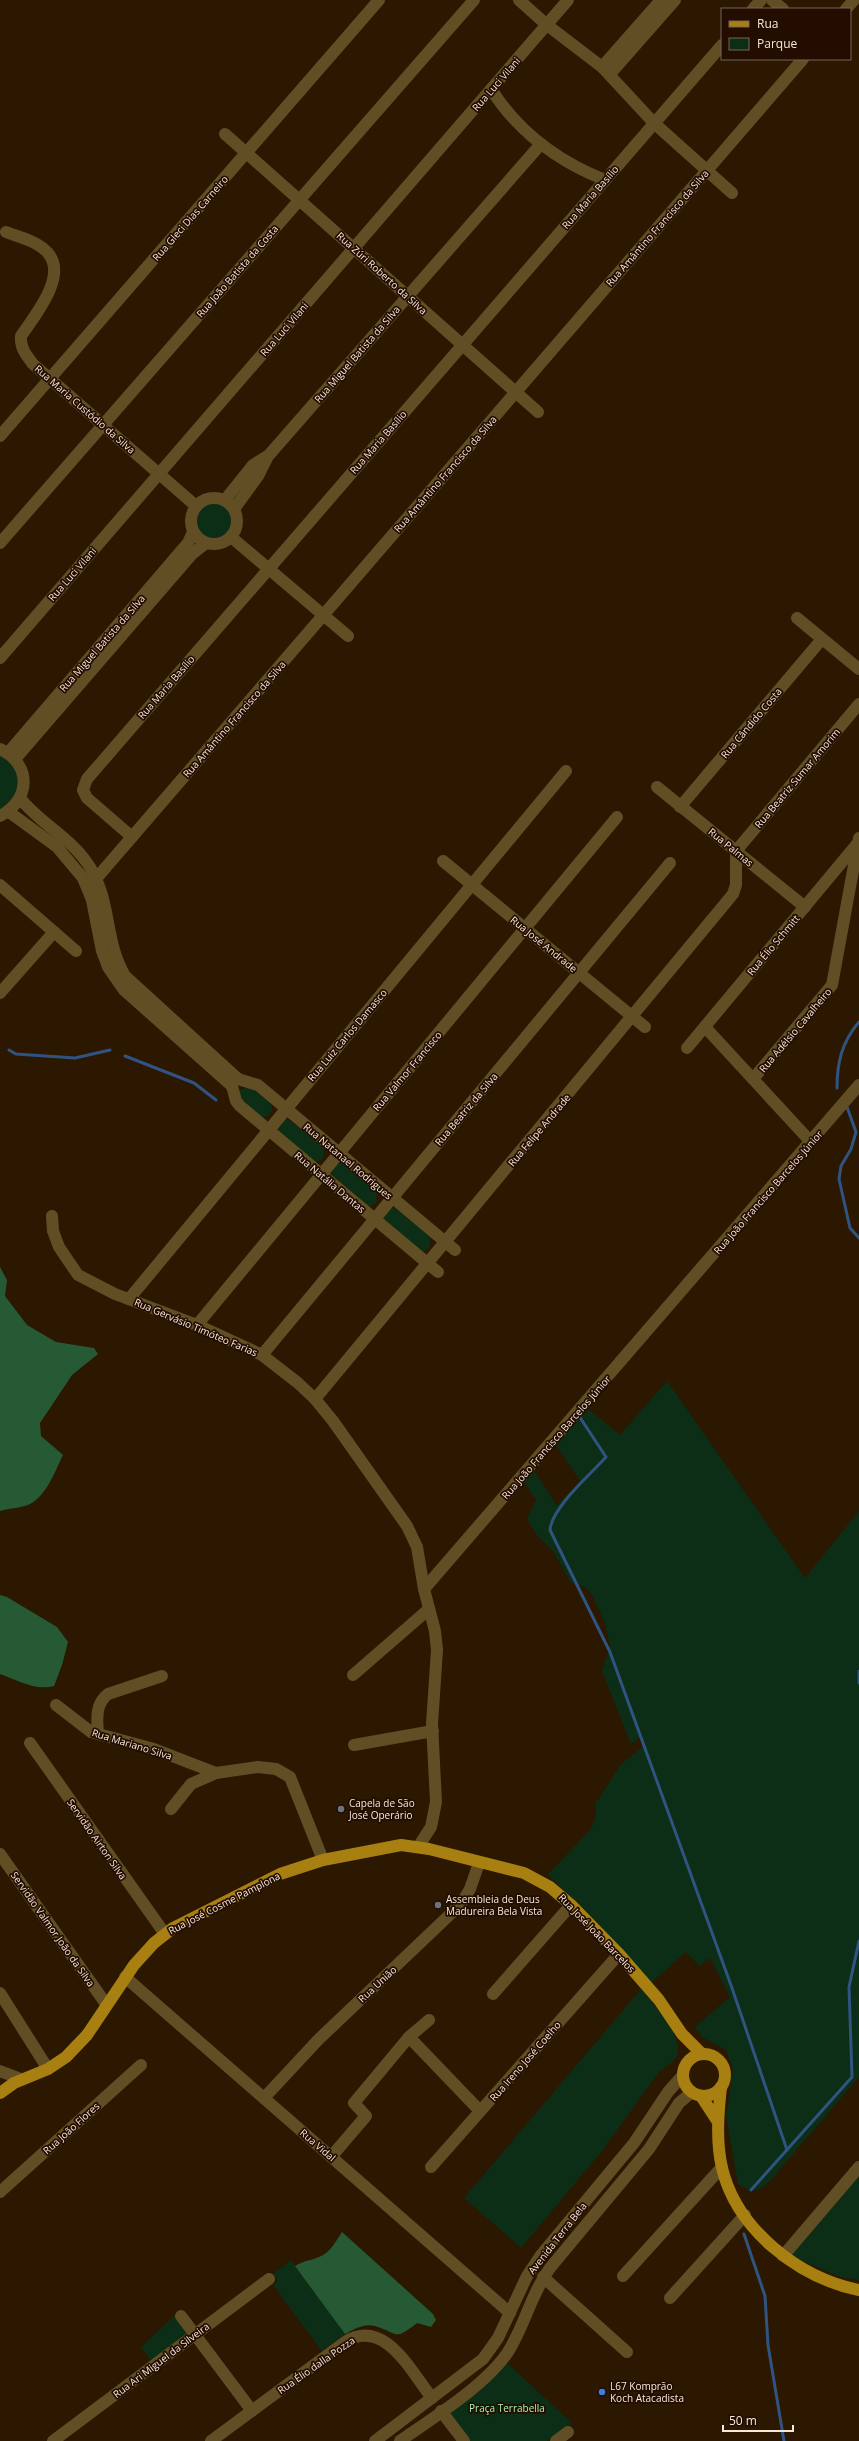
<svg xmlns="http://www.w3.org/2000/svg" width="859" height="2441" font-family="'Open Sans',sans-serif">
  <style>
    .green { fill: #0c2e16 }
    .forest { fill: #265a34 }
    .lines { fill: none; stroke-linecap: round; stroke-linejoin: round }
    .stream { stroke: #305481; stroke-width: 3 }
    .minor { stroke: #624e24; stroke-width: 12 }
    .major { stroke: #a87f11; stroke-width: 12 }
    .worship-dot { fill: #6b7280; stroke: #220d00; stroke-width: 1.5 }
    .shop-dot { fill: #3f7fe0; stroke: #220d00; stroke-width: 1.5 }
    .labels { text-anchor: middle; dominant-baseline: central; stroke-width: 3.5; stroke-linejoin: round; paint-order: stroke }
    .street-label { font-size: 10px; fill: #f7e8da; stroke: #220d00 }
    .poi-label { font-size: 10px; fill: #f7e8da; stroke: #220d00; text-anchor: start }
    .park-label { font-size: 10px; fill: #a6f4b5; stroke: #220d00 }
  </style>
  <rect width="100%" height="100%" fill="#2c1700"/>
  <g class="green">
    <circle cx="215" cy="521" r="19"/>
    <path d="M0 755C13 764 24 777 16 795 14 800 5 806 0 810Z"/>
    <path d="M250 1086 272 1105C273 1113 268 1118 260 1117 251 1110 234 1102 240 1090Z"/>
    <path d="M285 1118 288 1119 324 1148 323 1159 316 1162 278 1133 277 1129Z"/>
    <path d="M337 1163H341L377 1192 376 1203 369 1207 330 1173Z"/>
    <path d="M391 1208H395L431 1237 429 1248 422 1252 383 1218Z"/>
    <path d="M667 1381 805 1578 859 1511V2077L770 2181 760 2189 750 2191 738 2184 726 2115 733 2069 726 2050 702 2037 695 2027 730 1997 710 1958 699 1966 686 1952 651 1983 548 1874 591 1829 596 1815V1803L621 1764 645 1745 641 1737 631 1744 602 1671 610 1646 605 1623 591 1593 583 1586 571 1583 553 1551 537 1535 527 1519 536 1500 523 1481 533 1469 557 1505 580 1481 555 1444 586 1407 620 1435Z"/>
    <path d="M641 1989C652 2002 681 2034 678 2052 677 2061 666 2067 659 2072L602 2151 521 2248 464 2198Z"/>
    <path d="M859 2172V2280L837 2276 788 2254Z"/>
    <path d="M291 2260 345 2334 322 2351 273 2285 278 2281 273 2274Z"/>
    <path d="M176 2314 190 2334 152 2362 141 2347Z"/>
    <path d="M506 2362 572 2423 547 2441H470L447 2411Z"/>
  </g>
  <g class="forest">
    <path d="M0 1267 7 1280 5 1296 27 1325 56 1342 94 1348 98 1354 72 1375 40 1423 41 1436 63 1455C55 1471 47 1495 30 1504 23 1508 9 1508 0 1511Z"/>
    <path d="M0 1595 7 1597 57 1627 68 1642 62 1665 54 1686C35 1691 17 1680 0 1674Z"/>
    <path d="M342 2232 433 2314 436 2320 431 2327 417 2323C393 2342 399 2333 375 2326 365 2323 354 2329 345 2334L295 2266C305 2260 310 2261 319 2257 330 2253 336 2241 342 2232Z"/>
  </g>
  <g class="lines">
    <g class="stream">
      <path d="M9 1050 16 1054 75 1058 110 1050"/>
      <path d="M125 1056 194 1083 216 1100"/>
      <path d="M837 1088C837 1062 842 1042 859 1022"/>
      <path d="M847 1107 856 1132 851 1149 841 1166 839 1179 850 1228 859 1238"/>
      <path d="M579 1416 606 1457C591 1474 552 1507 550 1530L610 1652 732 1988 787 2150"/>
      <path d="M859 1671V1683"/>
      <path d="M751 2190 852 2077 849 1987 859 1941"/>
      <path d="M744 2234 765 2296 768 2345 784 2441"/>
    </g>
    <g class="minor">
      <path d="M519 0 547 25 602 67 654 123 732 193"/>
      <path d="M772 0 783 9"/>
      <path d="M753 9 761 0"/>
      <path d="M846 9 854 0"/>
      <path d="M602 67 661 0"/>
      <path d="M610 74 675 0"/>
      <path d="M491 89C519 133 557 161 605 180"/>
      <path d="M225 134 538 412"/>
      <path d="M6 232C19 237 37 241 47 252 69 275 35 315 21 336 20 348 26 355 33 364L196 506"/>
      <path d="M0 436 379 0"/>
      <circle cx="214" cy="521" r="23"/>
      <path d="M225 500 253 465 269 455 540 145"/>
      <path d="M234 509 258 476 268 456"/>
      <path d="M231 537 348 636"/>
      <path d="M0 543 474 0"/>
      <path d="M797 618 859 669"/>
      <path d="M0 658 568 0"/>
      <path d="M0 749C32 764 31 800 0 816"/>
      <path d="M8 753 188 543 193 532"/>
      <path d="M15 759 192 554 206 543"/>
      <path d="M657 787 805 907"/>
      <path d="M20 798C41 825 74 839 91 869 111 902 105 943 125 976L238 1079"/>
      <path d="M680 807 822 639"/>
      <path d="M9 812 57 847 83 878 92 900 102 951 108 967 124 990 232 1086"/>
      <path d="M132 837 87 798 83 790 87 779 722 45"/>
      <path d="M443 861 645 1027"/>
      <path d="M0 885 76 951"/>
      <path d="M88 888 803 59"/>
      <path d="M0 993 54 932"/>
      <path d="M705 1027 811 1142"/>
      <path d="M687 1048 857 844"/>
      <path d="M238 1079 258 1085 455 1250"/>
      <path d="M753 1079 832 985 859 838"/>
      <path d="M232 1086 236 1101 240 1106 438 1272"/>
      <path d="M52 1216 53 1231 59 1247 78 1275 115 1294 197 1325 262 1355 298 1383 315 1399 333 1421 407 1526 417 1547 424 1589"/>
      <path d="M129 1299 566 771"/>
      <path d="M197 1325 617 817"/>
      <path d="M262 1355 670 863"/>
      <path d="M315 1399 733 894 736 885V851L859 704"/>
      <path d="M353 1675 429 1609"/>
      <path d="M56 1705 91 1732 154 1749 216 1773 258 1767 276 1769 290 1777 323 1860"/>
      <path d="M98 1734C97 1719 95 1704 108 1694L162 1676"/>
      <path d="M30 1743 165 1934"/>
      <path d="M354 1745 433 1731"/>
      <path d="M171 1809 191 1784 216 1773"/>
      <path d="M418 1847 431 1827 436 1802 432 1724 437 1650 435 1631 424 1589 859 1085"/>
      <path d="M0 1854 106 2004"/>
      <path d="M125 1977 510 2313"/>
      <path d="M0 1993 48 2069"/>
      <path d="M493 1994 571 1905"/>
      <path d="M409 2037 429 2020"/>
      <path d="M0 2071 21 2079"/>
      <path d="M264 2098 318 2040 461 1904 470 1889 479 1863"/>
      <path d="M331 2157 366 2116 354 2103 409 2037 480 2111"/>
      <path d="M431 2167 619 1954"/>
      <path d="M0 2192 141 2065"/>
      <path d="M783 2256 859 2167"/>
      <path d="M623 2276 722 2167"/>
      <path d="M543 2277 627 2352"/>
      <path d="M670 2298 745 2215"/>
      <path d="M181 2316 252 2411"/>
      <path d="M441 2411 464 2441"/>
      <path d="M53 2441 269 2279"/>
      <path d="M211 2441 345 2342C385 2317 411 2372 432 2398"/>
      <path d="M375 2441 483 2359 498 2338 527 2276 541 2255 634 2143 668 2092 683 2075"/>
      <path d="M400 2441C434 2417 485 2386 508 2352 525 2325 531 2294 550 2268L649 2149 679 2103 692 2092"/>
      <path d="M556 2441 568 2432"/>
    </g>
    <g class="major">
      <circle cx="704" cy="2075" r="21"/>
      <path d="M721 2087C718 2114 716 2142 722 2168 737 2230 799 2278 859 2290"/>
      <path d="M0 2093 14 2083 48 2069 66 2057 87 2035 134 1965 154 1943 173 1928 280 1874 323 1860 401 1845 429 1849 524 1873 550 1887 571 1905 619 1954 659 2000 682 2034 702 2054"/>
      <path d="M701 2096 718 2122"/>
    </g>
  </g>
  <g class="worship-dot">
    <circle cx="341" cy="1809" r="4"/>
    <circle cx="438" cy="1905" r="4"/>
  </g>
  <circle class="shop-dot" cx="602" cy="2392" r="4"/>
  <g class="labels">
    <g class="street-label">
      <text transform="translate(496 84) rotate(-49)">Rua Luci Vilani</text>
      <text transform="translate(590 197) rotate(-49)">Rua Maria Basílio</text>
      <text transform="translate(190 218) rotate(-49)">Rua Gleci Dias Carneiro</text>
      <text transform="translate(657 228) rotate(-49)">Rua Amântino Francisco da Silva</text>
      <text transform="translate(237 271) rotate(-49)">Rua João Batista da Costa</text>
      <text transform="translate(382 273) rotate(42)">Rua Zúri Roberto da Silva</text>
      <text transform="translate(284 329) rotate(-49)">Rua Luci Vilani</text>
      <text transform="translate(357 354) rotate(-49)">Rua Miguel Batista da Silva</text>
      <text transform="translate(85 409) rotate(41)">Rua Maria Custódio da Silva</text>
      <text transform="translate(378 442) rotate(-49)">Rua Maria Basílio</text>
      <text transform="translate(445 474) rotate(-49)">Rua Amântino Francisco da Silva</text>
      <text transform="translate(72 574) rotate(-49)">Rua Luci Vilani</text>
      <text transform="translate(102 643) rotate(-49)">Rua Miguel Batista da Silva</text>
      <text transform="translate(166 687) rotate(-49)">Rua Maria Basílio</text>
      <text transform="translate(234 719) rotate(-49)">Rua Amântino Francisco da Silva</text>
      <text transform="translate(751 723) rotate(-50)">Rua Cândido Costa</text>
      <text transform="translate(797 778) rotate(-50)">Rua Beatriz Sumar Amorim</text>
      <text transform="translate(731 847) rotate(39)">Rua Palmas</text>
      <text transform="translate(544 944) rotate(39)">Rua José Andrade</text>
      <text transform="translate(773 945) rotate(-50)">Rua Élio Schmitt</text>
      <text transform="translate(795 1030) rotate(-50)">Rua Adélsio Cavalheiro</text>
      <text transform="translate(347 1035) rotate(-50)">Rua Luiz Carlos Damasco</text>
      <text transform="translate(407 1071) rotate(-50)">Rua Valmor Francisco</text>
      <text transform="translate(466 1109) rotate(-50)">Rua Beatriz da Silva</text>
      <text transform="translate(539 1130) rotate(-50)">Rua Felipe Andrade</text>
      <text transform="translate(348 1161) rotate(40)">Rua Natanael Rodrigues</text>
      <text transform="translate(330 1182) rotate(40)">Rua Natália Dantas</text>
      <text transform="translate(768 1192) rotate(-49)">Rua João Francisco Barcelos Júnior</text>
      <text transform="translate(196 1327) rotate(23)">Rua Gervásio Timóteo Farias</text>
      <text transform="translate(556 1437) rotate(-49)">Rua João Francisco Barcelos Júnior</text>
      <text transform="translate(132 1744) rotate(17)">Rua Mariano Silva</text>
      <text transform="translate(97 1839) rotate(55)">Servidão Airton Silva</text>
      <text transform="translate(224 1903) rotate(-27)">Rua José Cosme Pamplona</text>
      <text transform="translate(53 1929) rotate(55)">Servidão Valmor João da Silva</text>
      <text transform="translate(597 1933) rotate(46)">Rua José João Barcelos</text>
      <text transform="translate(377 1984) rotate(-43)">Rua União</text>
      <text transform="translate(525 2061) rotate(-49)">Rua Ireno José Coelho</text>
      <text transform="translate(71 2128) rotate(-42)">Rua João Flores</text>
      <text transform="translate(318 2145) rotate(41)">Rua Vidal</text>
      <text transform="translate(557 2238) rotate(-52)">Avenida Terra Bela</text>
      <text transform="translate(161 2360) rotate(-37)">Rua Ari Miguel da Silveira</text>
      <text transform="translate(316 2365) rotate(-35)">Rua Élio dalla Pozza</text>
    </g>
    <g class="poi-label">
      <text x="349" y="1803">Capela de São<tspan x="349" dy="12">José Operário</tspan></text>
      <text x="446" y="1899">Assembleia de Deus<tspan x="446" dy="12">Madureira Bela Vista</tspan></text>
      <text x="610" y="2386">L67 Komprão<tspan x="610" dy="12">Koch Atacadista</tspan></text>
    </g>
    <g class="park-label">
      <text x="507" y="2408">Praça Terrabella</text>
    </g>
  </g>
  <rect x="721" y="8" width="130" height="52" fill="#220d00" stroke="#776557"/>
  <rect x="729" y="21" width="20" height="6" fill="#a87f11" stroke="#776557"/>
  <text x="757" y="28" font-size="12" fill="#f7e8da">Rua</text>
  <rect x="729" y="38" width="20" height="12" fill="#0c2e16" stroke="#776557"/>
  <text x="757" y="48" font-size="12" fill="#f7e8da">Parque</text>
  <path d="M723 2425v6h70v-6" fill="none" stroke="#f7e8da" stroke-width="2"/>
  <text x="729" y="2425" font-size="12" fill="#f7e8da" stroke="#220d00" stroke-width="3" paint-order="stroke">50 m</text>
</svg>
